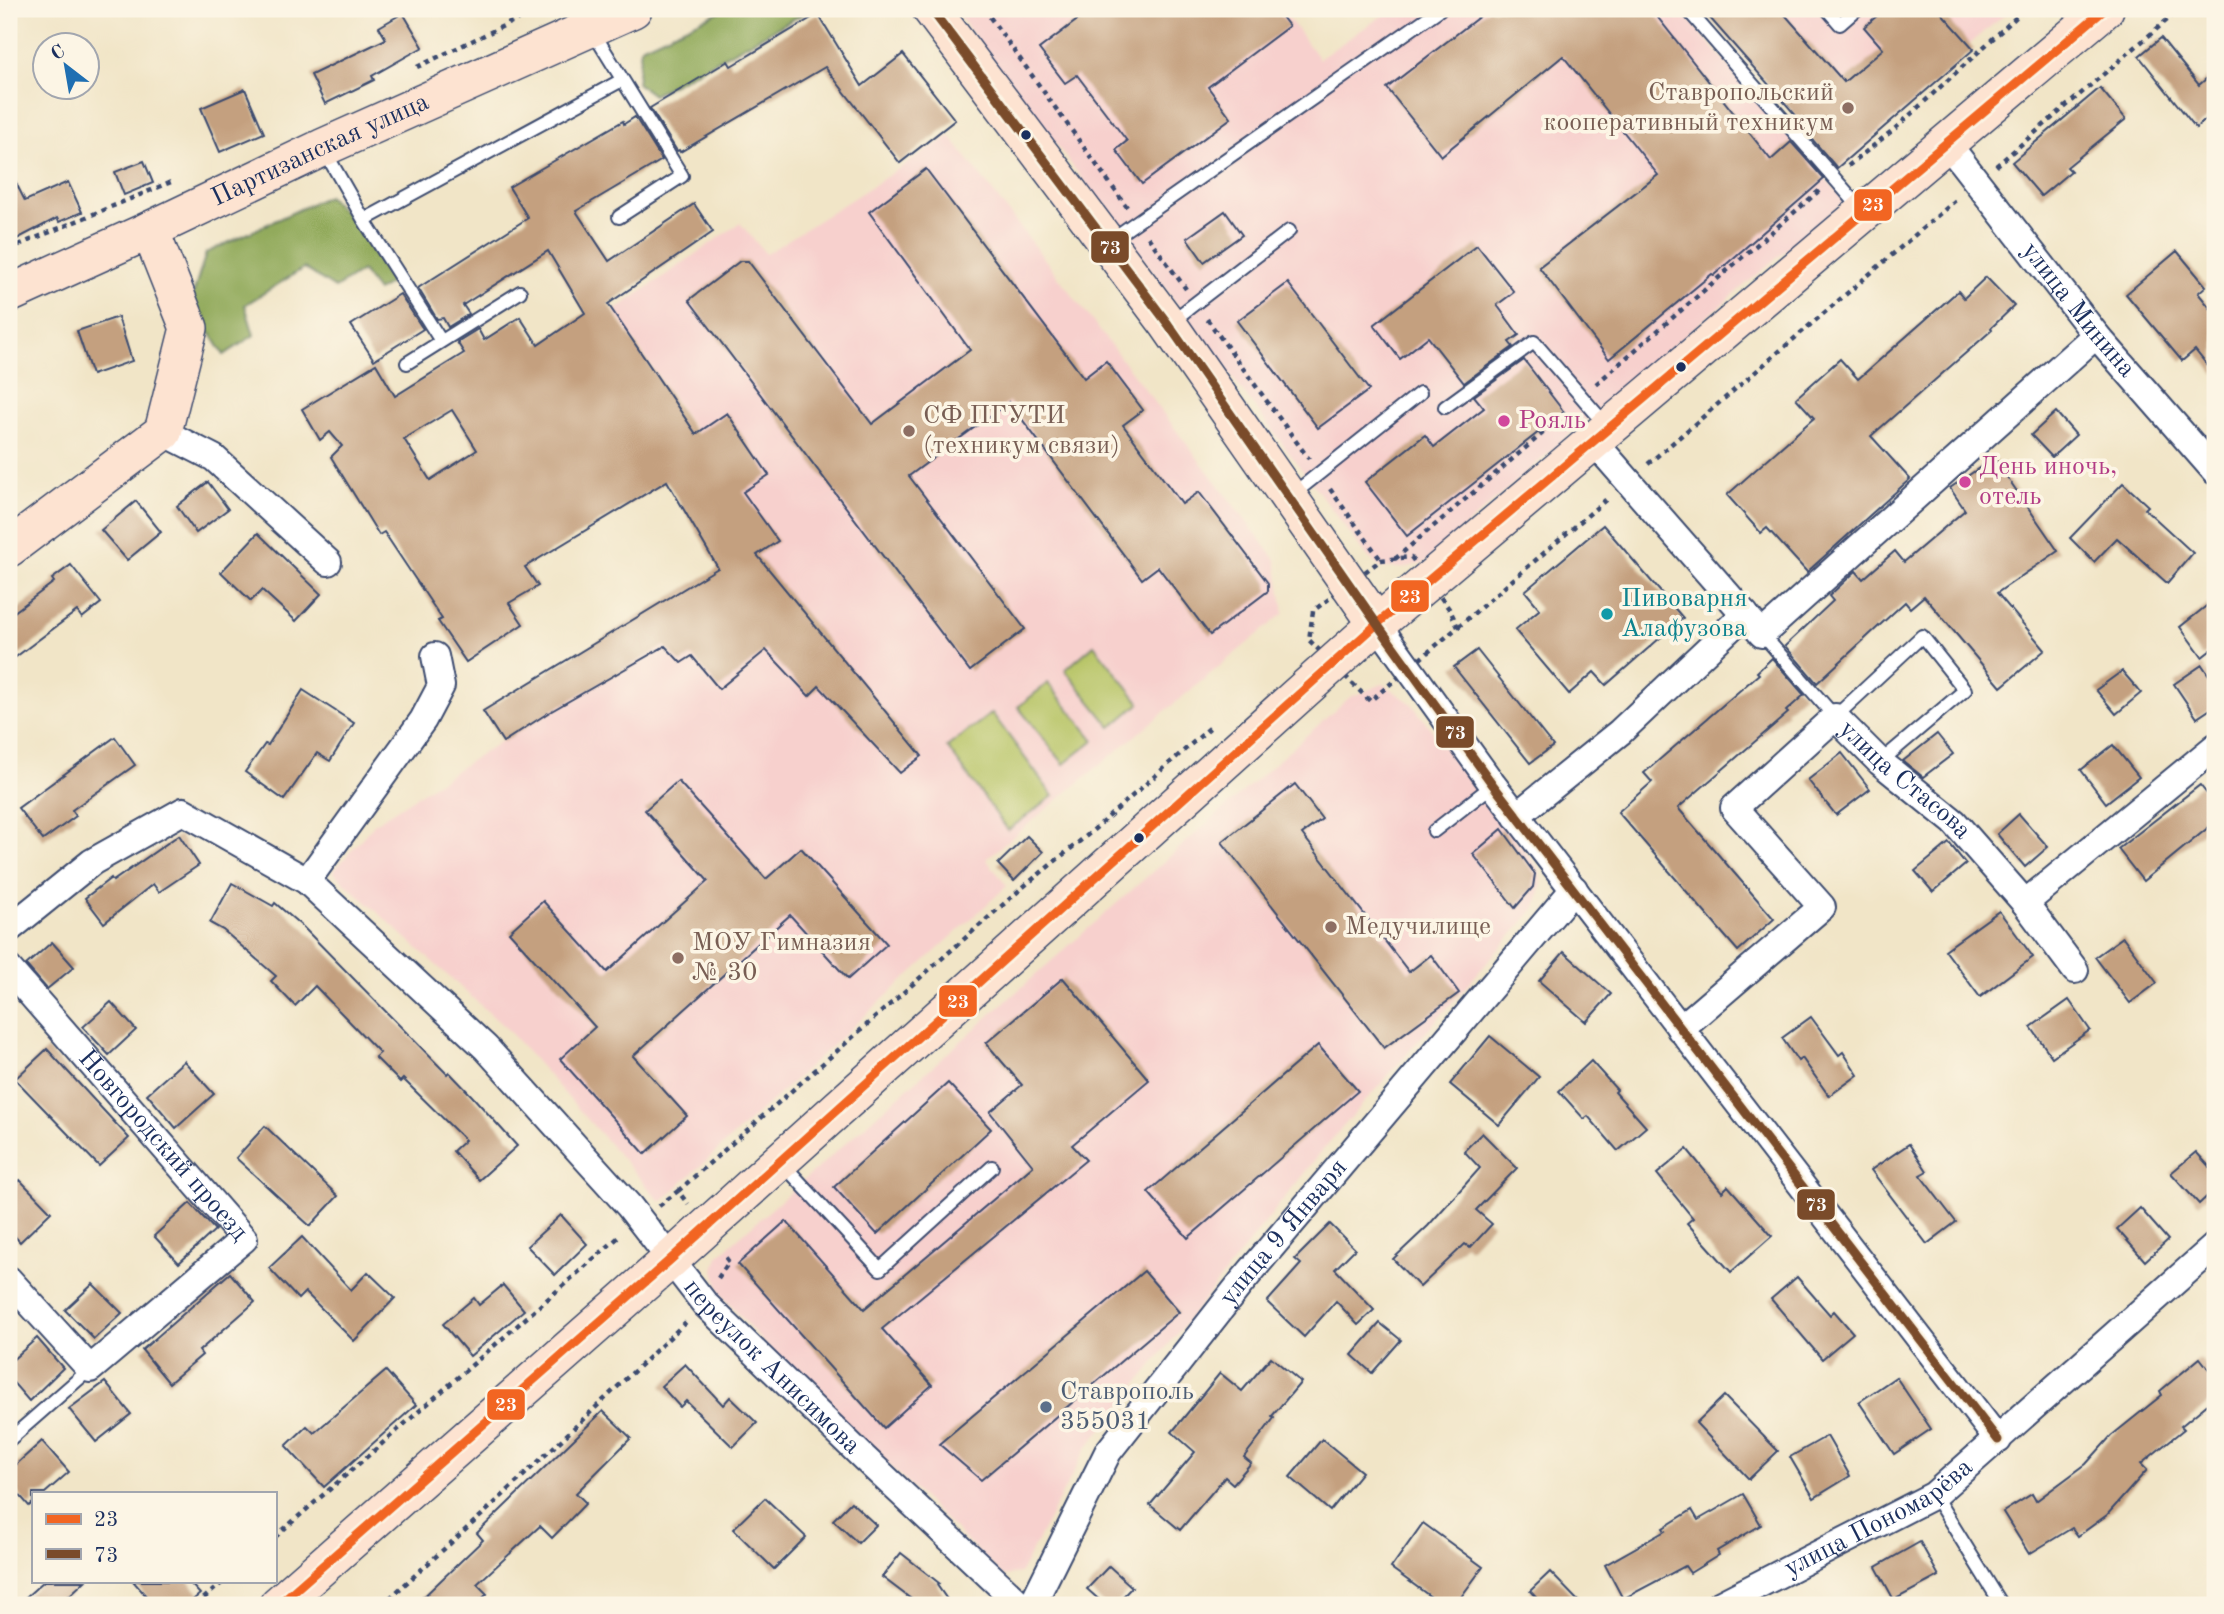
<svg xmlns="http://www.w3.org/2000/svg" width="2224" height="1614" font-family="'Old Standard TT',serif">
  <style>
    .built { fill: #f7d0cd }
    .green { fill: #b8c568; stroke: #6a7a63; stroke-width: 2 }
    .forest { fill: #92aa5c; stroke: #566c5d; stroke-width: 2 }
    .building { fill: #c4a07f; fill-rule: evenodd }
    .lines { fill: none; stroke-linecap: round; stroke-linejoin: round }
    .lane-casing { stroke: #3b4a6e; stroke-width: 16 }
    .street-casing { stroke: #3b4a6e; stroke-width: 30 }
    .secondary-casing { stroke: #3b4a6e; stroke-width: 40 }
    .path { stroke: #3b4a6e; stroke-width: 4.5; stroke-dasharray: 5 5; stroke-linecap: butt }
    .lane { stroke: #fff; stroke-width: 12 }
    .street { stroke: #fff; stroke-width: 26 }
    .secondary { stroke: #fde3d1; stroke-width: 37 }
    .bus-1-casing { stroke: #fcf5e5; stroke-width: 14 }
    .bus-2-casing { stroke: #fcf5e5; stroke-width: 14 }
    .bus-1 { stroke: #f26522; stroke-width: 9 }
    .bus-2 { stroke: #7a4b2a; stroke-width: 9 }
    .education-dot { fill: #8d6e63; stroke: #fcf5e5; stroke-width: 2.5 }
    .bus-dot { fill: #1b2f5e; stroke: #fcf5e5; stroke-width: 2.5 }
    .hotel-dot { fill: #d1479c; stroke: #fcf5e5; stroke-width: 2.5 }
    .culture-dot { fill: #0f9aa8; stroke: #fcf5e5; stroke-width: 2.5 }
    .service-dot { fill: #5c6f8a; stroke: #fcf5e5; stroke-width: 2.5 }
    .labels { text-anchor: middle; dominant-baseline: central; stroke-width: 7; stroke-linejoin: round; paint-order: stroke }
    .education-label { font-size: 26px; fill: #785e54; stroke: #fcf5e5; text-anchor: start }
    .street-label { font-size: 26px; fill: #1b2f5e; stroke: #fcf5e5 }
    .hotel-label { font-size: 26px; fill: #b23c85; stroke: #fcf5e5; text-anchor: start }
    .culture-label { font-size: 26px; fill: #0d838f; stroke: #fcf5e5; text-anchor: start }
    .service-label { font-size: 26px; fill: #4e5e75; stroke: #fcf5e5; text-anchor: start }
    .line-badge { stroke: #fcf5e5; stroke-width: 2.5 }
    .badge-label { font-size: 19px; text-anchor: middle; font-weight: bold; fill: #fff }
  </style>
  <rect width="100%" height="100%" fill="#fcf5e5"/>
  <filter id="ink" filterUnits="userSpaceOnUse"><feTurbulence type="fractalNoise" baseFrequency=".0143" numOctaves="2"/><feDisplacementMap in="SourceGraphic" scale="14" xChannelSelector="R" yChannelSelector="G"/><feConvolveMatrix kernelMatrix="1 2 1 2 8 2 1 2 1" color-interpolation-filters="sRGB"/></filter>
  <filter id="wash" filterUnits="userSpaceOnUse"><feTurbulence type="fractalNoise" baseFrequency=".00686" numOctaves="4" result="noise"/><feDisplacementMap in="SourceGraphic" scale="28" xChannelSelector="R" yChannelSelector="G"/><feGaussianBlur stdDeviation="1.57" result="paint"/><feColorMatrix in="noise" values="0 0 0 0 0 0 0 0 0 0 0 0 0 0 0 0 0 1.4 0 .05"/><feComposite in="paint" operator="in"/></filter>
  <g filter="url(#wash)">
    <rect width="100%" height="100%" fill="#f1e5c7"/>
    <g class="built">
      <path d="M954 9H1282L1319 59 1392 9H1680L1845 201 1614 395 1424 563 1403 568H1381L1367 556Z"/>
      <path d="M1702 9H2011L1970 44 1974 49 1841 166Z"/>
      <path d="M950 136 1276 560 1284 613 986 859 1007 886 661 1202 508 1030 333 872 375 823 752 578 745 505 614 311 740 223 766 254Z"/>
      <path d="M1383 684 1411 703 1539 869 1542 884 1536 907 1320 1153 1086 1449 1020 1573 1003 1576 763 1342 720 1293 714 1269 718 1256 1350 697Z"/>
    </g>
    <g class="green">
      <path d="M1094 645 1140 703 1111 727 1065 670Z"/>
      <path d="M1048 683 1094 740 1064 764 1018 707Z"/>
      <path d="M992 713 1053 796 1008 830 947 747Z"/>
    </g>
    <g class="forest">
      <path d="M725 9H812L653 95 637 83 641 47Z"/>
      <path d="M328 196 356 223 391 283 377 291 362 271 335 288 304 268 245 305 254 335 224 355 211 334 196 326 191 301 206 253Z"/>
    </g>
    <g id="blocks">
      <g class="building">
        <path d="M1092 9H1276L1289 26 1208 87 1231 118 1142 184 1116 150 1127 141 1077 75 1065 83 1039 49Z"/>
        <path d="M1489 9H1651L1771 160 1791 142 1824 179 1714 275 1712 274 1609 359 1539 267 1658 175 1563 56 1441 156 1387 88Z"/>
        <path d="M1702 9H1780L1844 82 1883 49 1864 27 1885 9H1938L1974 49 1837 168 1805 131 1807 128Z"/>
        <path d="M403 13 423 47 372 76 374 80 325 104 311 75 386 39 379 27Z"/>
        <path d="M818 14 862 86 903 54 955 120 900 163 825 67 680 152 679 150 677 151 650 108 728 61 731 66Z"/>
        <path d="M2161 38 2199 85 2215 71V112L2196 128 2139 56Z"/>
        <path d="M2100 88 2126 119 2067 167 2071 171 2041 196 2012 162Z"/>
        <path d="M245 89 264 133 220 152 201 108Z"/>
        <path d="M635 117 662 160 576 211 609 261 694 204 713 232 608 304 696 434 727 413 769 475 743 492 778 541 757 555 922 756 900 773 819 686 809 696 766 650 719 689 692 656 681 663 665 646 548 713 503 742 483 711 718 568 667 481 525 567 538 586 509 603 523 624 466 662 438 621 442 619 384 532 379 535 331 457 342 446 330 432 320 440 302 409 376 364 395 396 464 353 457 342 478 329 484 340 520 317 538 345 585 313 548 251 463 305 469 314 448 327 443 318 437 319 418 288 528 218 509 187 623 121 624 124ZM452 410 477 450 430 480 404 439Z"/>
        <path d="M144 161 153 183 124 195 115 172Z"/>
        <path d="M9 169 25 201 68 182 82 212 59 222 57 218 9 243Z"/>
        <path d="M926 169 1084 378 1106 361 1143 410 1123 425 1182 504 1199 492 1268 583V591L1210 635 1158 567 1142 579 1009 402 909 476 1025 629 970 671 689 300 740 261H748L872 424 970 350 869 212Z"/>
        <path d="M1225 211 1242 235 1204 262 1187 238Z"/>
        <path d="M1477 245 1514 292 1497 305 1519 335 1509 342 1513 347 1464 383 1428 337 1400 359 1374 325Z"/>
        <path d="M2177 251 2206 286 2198 293 2215 314V375L2195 350 2182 361 2126 294Z"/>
        <path d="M1986 277 2014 306 1991 328 1992 330 1871 436 1910 479 1807 572 1767 528 1761 533 1727 495 1814 418 1796 398 1840 359 1858 379 1958 291 1964 298Z"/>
        <path d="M1288 283 1369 390 1318 428 1237 321Z"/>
        <path d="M400 294 423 329 374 360 351 325Z"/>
        <path d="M118 317 132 361 92 375 77 331Z"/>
        <path d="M1524 360 1564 412 1407 536 1365 482 1425 435 1434 447 1484 408 1474 396Z"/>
        <path d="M2056 412 2076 435 2052 457 2031 435Z"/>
        <path d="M1994 458 2058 551 1997 593 2045 650 2001 687 1924 596 1910 608 1905 602 1817 683 1785 646 1833 601 1829 596 1856 571 1863 579 1895 551 1904 562 1965 510 1950 488Z"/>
        <path d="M208 482 228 509 196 533 177 506Z"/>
        <path d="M2123 483 2148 506 2145 509 2193 553 2167 583 2117 538 2094 562 2070 538Z"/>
        <path d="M136 501 161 532 127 560 101 530Z"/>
        <path d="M1603 525 1683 618 1606 685 1594 672 1569 694 1515 630 1540 609 1525 591Z"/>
        <path d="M258 533 321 594 296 621 262 590 251 601 221 572Z"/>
        <path d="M71 565 101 603 82 618 77 611 9 662V616L54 582 52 579Z"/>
        <path d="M2215 599V647L2202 657 2180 627Z"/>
        <path d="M1477 650 1553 746 1530 763 1454 667Z"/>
        <path d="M1772 658 1804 695 1786 711 1788 713 1678 808 1774 919 1738 951 1618 812 1652 782 1644 773 1759 674 1757 672Z"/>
        <path d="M2202 665 2215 684V706L2197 718 2174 684Z"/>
        <path d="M2122 671 2141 693 2116 714 2096 690Z"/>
        <path d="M303 690 354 723 330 761 317 753 284 800 245 772 265 744 268 745Z"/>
        <path d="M1937 734 1953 754 1923 777 1903 761Z"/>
        <path d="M115 737 135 765 72 810 76 816 43 840 18 808Z"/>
        <path d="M2113 745 2139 777 2106 803 2081 770Z"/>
        <path d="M1842 753 1870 789 1836 815 1808 780Z"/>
        <path d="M678 781 766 879 801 848 887 944 848 979 790 915 633 1056 687 1116 645 1154 560 1059 595 1027 509 932 543 901 607 972 708 881 645 810Z"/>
        <path d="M1295 784 1322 819 1302 834 1409 972 1431 955 1459 993 1384 1048 1222 842Z"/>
        <path d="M2200 785 2215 804V822L2143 881 2118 849Z"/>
        <path d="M2019 814 2048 847 2025 867 1997 834Z"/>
        <path d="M1502 829 1535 874 1533 887 1515 908 1473 854Z"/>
        <path d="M179 835 199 865 159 892 153 884 104 923 85 898 111 878 113 881Z"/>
        <path d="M1027 836 1043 852 1014 881 998 864Z"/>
        <path d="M1949 843 1966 864 1933 892 1915 871Z"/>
        <path d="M232 883 273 906 275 903 303 927 447 1074 449 1072 472 1096 517 1146 479 1180 453 1151 465 1140 403 1079 400 1082 375 1057 380 1053 315 986 295 1006 271 981 276 976 223 930 210 923Z"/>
        <path d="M1999 911 2033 957 1980 997 1945 950Z"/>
        <path d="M2123 937 2157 983 2130 1003 2095 957Z"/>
        <path d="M52 942 74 967 47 989 26 965Z"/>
        <path d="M1564 952 1611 994 1586 1022 1539 981Z"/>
        <path d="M1063 978 1149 1080 1072 1145 1086 1160 882 1329 932 1385 884 1428 738 1264 786 1221 864 1309 1033 1166 990 1112 1022 1085 986 1043Z"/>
        <path d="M2069 1000 2090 1030 2052 1057 2031 1027Z"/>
        <path d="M111 1002 136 1030 109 1055 83 1027Z"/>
        <path d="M1811 1017 1839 1055 1843 1052 1858 1075 1829 1096 1802 1058 1798 1061 1782 1038Z"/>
        <path d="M1490 1036 1539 1077 1499 1125 1450 1084Z"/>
        <path d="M1318 1045 1358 1091 1188 1238 1148 1192Z"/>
        <path d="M47 1049 129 1138 99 1166 15 1079Z"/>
        <path d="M184 1061 214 1094 176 1128 147 1094Z"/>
        <path d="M1591 1061 1617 1090 1615 1092 1646 1127 1618 1151 1588 1116 1584 1119 1559 1091Z"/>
        <path d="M948 1083 991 1129 877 1234 834 1187Z"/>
        <path d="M265 1126 338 1196 310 1226 236 1158Z"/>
        <path d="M1482 1133 1517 1168 1476 1210 1492 1224 1470 1248 1465 1244 1420 1287 1393 1259 1428 1226 1480 1168 1464 1151Z"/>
        <path d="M1909 1144 1927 1171 1920 1175 1956 1222 1927 1244 1871 1170Z"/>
        <path d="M1687 1149 1722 1192 1728 1186 1772 1236 1731 1272 1687 1223 1693 1218 1657 1174Z"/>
        <path d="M2196 1152 2215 1173V1189L2199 1204 2171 1173Z"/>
        <path d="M20 1180 51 1212 20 1242 9 1230V1191Z"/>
        <path d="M190 1203 215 1230 179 1263 154 1236Z"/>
        <path d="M2140 1208 2168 1240 2145 1261 2117 1229Z"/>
        <path d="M561 1215 587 1244 555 1275 527 1246Z"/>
        <path d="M1330 1224 1355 1249 1335 1269 1374 1310 1358 1325 1336 1301 1304 1337 1267 1302 1301 1264 1295 1259Z"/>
        <path d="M302 1237 351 1290 368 1272 395 1298 354 1341 305 1292 298 1299 269 1268Z"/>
        <path d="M1144 1271 1179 1312 981 1480 939 1444Z"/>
        <path d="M230 1273 255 1302 199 1351 202 1355 169 1383 142 1350Z"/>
        <path d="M1797 1277 1830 1315 1834 1311 1853 1333 1822 1359 1771 1299Z"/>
        <path d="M93 1284 122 1313 94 1339 65 1310Z"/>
        <path d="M503 1285 524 1310 470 1356 443 1324 474 1298 479 1305Z"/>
        <path d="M1380 1323 1401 1340 1372 1373 1352 1355Z"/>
        <path d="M37 1338 63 1368 29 1401 9 1378V1363Z"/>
        <path d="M1271 1357 1301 1382 1272 1416 1274 1418 1244 1457 1251 1463 1233 1484 1225 1477 1180 1530 1150 1505 1195 1452 1172 1432 1220 1373 1242 1391Z"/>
        <path d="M2200 1358 2215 1377V1398L2181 1426 2184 1429 2141 1464 2147 1470 2107 1515 2078 1536 2072 1528 2029 1554 2003 1512 2032 1494 2036 1501 2086 1464 2111 1436 2162 1395 2160 1391Z"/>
        <path d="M685 1364 723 1405 730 1397 757 1423 733 1447 686 1401 680 1407 661 1386Z"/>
        <path d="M386 1371 416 1405 324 1487 286 1446 307 1426 314 1433Z"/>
        <path d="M1896 1377 1931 1429 1894 1454 1859 1402Z"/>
        <path d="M105 1382 131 1414 96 1442 69 1409Z"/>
        <path d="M1724 1396 1778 1451 1749 1479 1696 1423Z"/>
        <path d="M603 1411 631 1438 576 1493 586 1503 552 1538 540 1526 477 1584 487 1594 475 1605H415L483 1540 477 1533Z"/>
        <path d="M1827 1436 1850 1476 1814 1498 1790 1457Z"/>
        <path d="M1322 1439 1362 1472 1330 1511 1290 1477Z"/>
        <path d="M42 1441 69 1472 45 1493H33V1503L29 1506 9 1483V1471Z"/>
        <path d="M1743 1494 1761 1525 1717 1551 1719 1555 1690 1573 1685 1566 1623 1599 1605 1565 1665 1531 1663 1528 1692 1510 1698 1520Z"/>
        <path d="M765 1498 806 1537 774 1569 733 1529Z"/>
        <path d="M851 1502 876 1525 858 1543 833 1520Z"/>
        <path d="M1423 1523 1483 1567 1455 1605H1442L1391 1568Z"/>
        <path d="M1920 1542 1939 1576 1894 1600 1876 1567Z"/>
        <path d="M901 1553 939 1583 937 1585 951 1605H919L882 1577Z"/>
        <path d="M1109 1566 1132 1587 1115 1605H1105L1087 1589Z"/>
        <path d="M1550 1572 1582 1605H1543L1530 1591Z"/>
        <path d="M44 1581H85L59 1605H17Z"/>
        <path d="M133 1581H188L200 1594 187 1605H154Z"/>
      </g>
    </g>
  </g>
  <g filter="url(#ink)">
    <use href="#blocks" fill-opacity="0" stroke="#3b4a6e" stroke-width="2"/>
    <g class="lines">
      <defs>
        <g id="lane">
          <path d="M1687 9 1862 210"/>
          <path d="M1827 9 1840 24 1857 9"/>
          <path d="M593 32 682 176 619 217"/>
          <path d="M324 150 364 220 441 341"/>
          <path d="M364 220 622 80"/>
          <path d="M1108 242 1440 9"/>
          <path d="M1171 322 1289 231"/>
          <path d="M407 363 520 292"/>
          <path d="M1445 407 1534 342 1607 426"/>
          <path d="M1292 495 1420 393"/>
          <path d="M1762 634 1835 717 1922 636 1965 690 1880 762"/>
          <path d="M1434 831 1493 785"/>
          <path d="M782 1163 880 1269 992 1167"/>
          <path d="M9 1440 90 1369"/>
          <path d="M1934 1495 2002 1605"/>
        </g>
        <g id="street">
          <path id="s1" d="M1946 142 2096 335 2215 471"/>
          <path d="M163 432 214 458 328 562"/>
          <path d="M1594 442 1762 634 2096 335"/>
          <path d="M1377 624 1493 785 1998 1440"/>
          <path d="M1516 816 1620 732 1745 614"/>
          <path d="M307 881 423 720 441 686 435 656"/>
          <path d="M2025 903 2215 747"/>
          <path id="s2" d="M9 929 92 862 183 811 307 881 486 1048 629 1206 705 1304 864 1458 1021 1605"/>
          <path id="s3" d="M9 969 244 1239 90 1369 9 1280"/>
          <path id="s4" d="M1680 1029 1822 907 1734 808 1835 717 1880 762 1954 822 2025 903 2075 970"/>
          <path id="s5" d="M1032 1605 1108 1452 1241 1283 1574 889"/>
          <path id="s6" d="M1719 1605 1934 1495 2215 1246"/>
        </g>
        <g id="secondary">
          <path d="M931 9 1168 324 1377 624"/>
          <path id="s7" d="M9 294 150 230 322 148 633 9"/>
          <path d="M9 548 163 432 189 328 150 230"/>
          <path d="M278 1605 670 1260 1377 624 2105 9"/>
        </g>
      </defs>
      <use href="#lane" class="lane-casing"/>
      <use href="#street" class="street-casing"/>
      <use href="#secondary" class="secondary-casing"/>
      <g class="path">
        <path d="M875 9 884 13 891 9"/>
        <path d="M984 9 1127 207"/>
        <path d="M417 67 539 9"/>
        <path d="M1848 166 1898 126 2025 9"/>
        <path d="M1996 166 2180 9"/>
        <path d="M1148 237 1186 289"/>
        <path d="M9 249 171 182"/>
        <path d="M1207 319 1309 459"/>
        <path d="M1596 384 1820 190"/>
        <path d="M1648 464 1957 199"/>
        <path d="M1330 489 1381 560"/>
        <path d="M1411 557 1450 610 1458 627 1370 701 1309 640 1313 611 1381 560Z"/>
        <path d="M1395 559 1570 410"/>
        <path d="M1458 627 1609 497"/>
        <path d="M678 1191 1022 888 1090 833 1213 725"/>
        <path d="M659 1206 678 1191 688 1204"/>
        <path d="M718 1278 729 1262 723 1254"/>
        <path d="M275 1537 621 1235"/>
        <path d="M196 1605 224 1581"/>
        <path d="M382 1605 484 1513 686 1322"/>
      </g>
      <use href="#lane" class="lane"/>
      <use href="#street" class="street"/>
      <use href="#secondary" class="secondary"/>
      <defs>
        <path id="bus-1" d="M278 1605 670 1260 1377 624 2105 9"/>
        <path id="bus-2" d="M931 9 1168 324 1377 624 1493 785 1998 1440"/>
      </defs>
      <use href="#bus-1" class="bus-1-casing"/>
      <use href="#bus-2" class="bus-2-casing"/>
      <use href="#bus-1" class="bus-1"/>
      <use href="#bus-2" class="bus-2"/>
    </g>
  </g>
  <g class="education-dot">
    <circle cx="1848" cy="108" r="7"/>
    <circle cx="909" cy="431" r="7"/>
    <circle cx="1331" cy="927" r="7"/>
    <circle cx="678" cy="958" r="7"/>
  </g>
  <g class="bus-dot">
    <circle cx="1026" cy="135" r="6"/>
    <circle cx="1681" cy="367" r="6"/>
    <circle cx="1139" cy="838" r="6"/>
  </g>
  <g class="hotel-dot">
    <circle cx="1504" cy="421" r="7"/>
    <circle cx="1965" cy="482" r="7"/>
  </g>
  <circle class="culture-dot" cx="1607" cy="614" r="7"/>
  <circle class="service-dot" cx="1046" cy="1407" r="7"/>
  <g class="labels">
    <g class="education-label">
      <text x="1834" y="93" text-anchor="end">Ставропольский<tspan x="1834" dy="30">кооперативный техникум</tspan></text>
      <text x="923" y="416">СФ ПГУТИ<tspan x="923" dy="30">(техникум связи)</tspan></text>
      <text x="1345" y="927">Медучилище</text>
      <text x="692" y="943">МОУ Гимназия<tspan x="692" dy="30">№ 30</tspan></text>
    </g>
    <g class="street-label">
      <text stroke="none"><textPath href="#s7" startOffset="343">Партизанская улица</textPath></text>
      <text stroke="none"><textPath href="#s1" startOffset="214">улица Минина</textPath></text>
      <text stroke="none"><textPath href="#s4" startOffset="550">улица Стасова</textPath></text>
      <text stroke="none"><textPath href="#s3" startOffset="234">Новгородский проезд</textPath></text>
      <text stroke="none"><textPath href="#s5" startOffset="452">улица 9 Января</textPath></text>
      <text stroke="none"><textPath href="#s2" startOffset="1027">переулок Анисимова</textPath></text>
      <text stroke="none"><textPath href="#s6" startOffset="182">улица Пономарёва</textPath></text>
    </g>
    <g class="hotel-label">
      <text x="1518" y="421">Рояль</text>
      <text x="1979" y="467">День иночь,<tspan x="1979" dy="30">отель</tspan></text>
    </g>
    <g class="culture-label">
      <text x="1621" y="599">Пивоварня<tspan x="1621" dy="30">Алафузова</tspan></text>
    </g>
    <g class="service-label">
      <text x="1060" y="1392">Ставрополь<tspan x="1060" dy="30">355031</tspan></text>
    </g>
  </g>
  <g class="line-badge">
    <rect x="1853" y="188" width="40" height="34" rx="7" fill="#f26522"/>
    <rect x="1090" y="230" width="40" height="34" rx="7" fill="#7a4b2a"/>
    <rect x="1390" y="579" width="40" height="34" rx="7" fill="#f26522"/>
    <rect x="1435" y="715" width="40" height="34" rx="7" fill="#7a4b2a"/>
    <rect x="938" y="984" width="40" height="34" rx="7" fill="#f26522"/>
    <rect x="1796" y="1188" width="40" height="33" rx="7" fill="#7a4b2a"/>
    <rect x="486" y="1388" width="40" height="33" rx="7" fill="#f26522"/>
  </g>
  <g class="badge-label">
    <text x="1873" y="211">23</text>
    <text x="1110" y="254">73</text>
    <text x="1410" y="603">23</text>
    <text x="1455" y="739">73</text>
    <text x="958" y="1008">23</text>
    <text x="1816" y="1211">73</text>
    <text x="506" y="1411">23</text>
  </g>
  <rect width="2224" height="1614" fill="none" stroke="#fcf5e5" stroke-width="35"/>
  <rect x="32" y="1492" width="245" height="91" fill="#fcf5e5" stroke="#a2a6af" stroke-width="2"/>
  <rect x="46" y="1514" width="35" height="10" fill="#f26522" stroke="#a2a6af" stroke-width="2"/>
  <text x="94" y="1526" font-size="21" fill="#1b2f5e">23</text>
  <rect x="46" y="1549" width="35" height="10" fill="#7a4b2a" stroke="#a2a6af" stroke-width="2"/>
  <text x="94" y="1562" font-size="21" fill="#1b2f5e">73</text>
  <g transform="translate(66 66) rotate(329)"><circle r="33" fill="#fcf5e5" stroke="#a2a6af" stroke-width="2"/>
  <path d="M0-5L12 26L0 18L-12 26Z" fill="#1f6fb2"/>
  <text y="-10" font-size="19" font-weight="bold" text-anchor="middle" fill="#1b2f5e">С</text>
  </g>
</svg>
